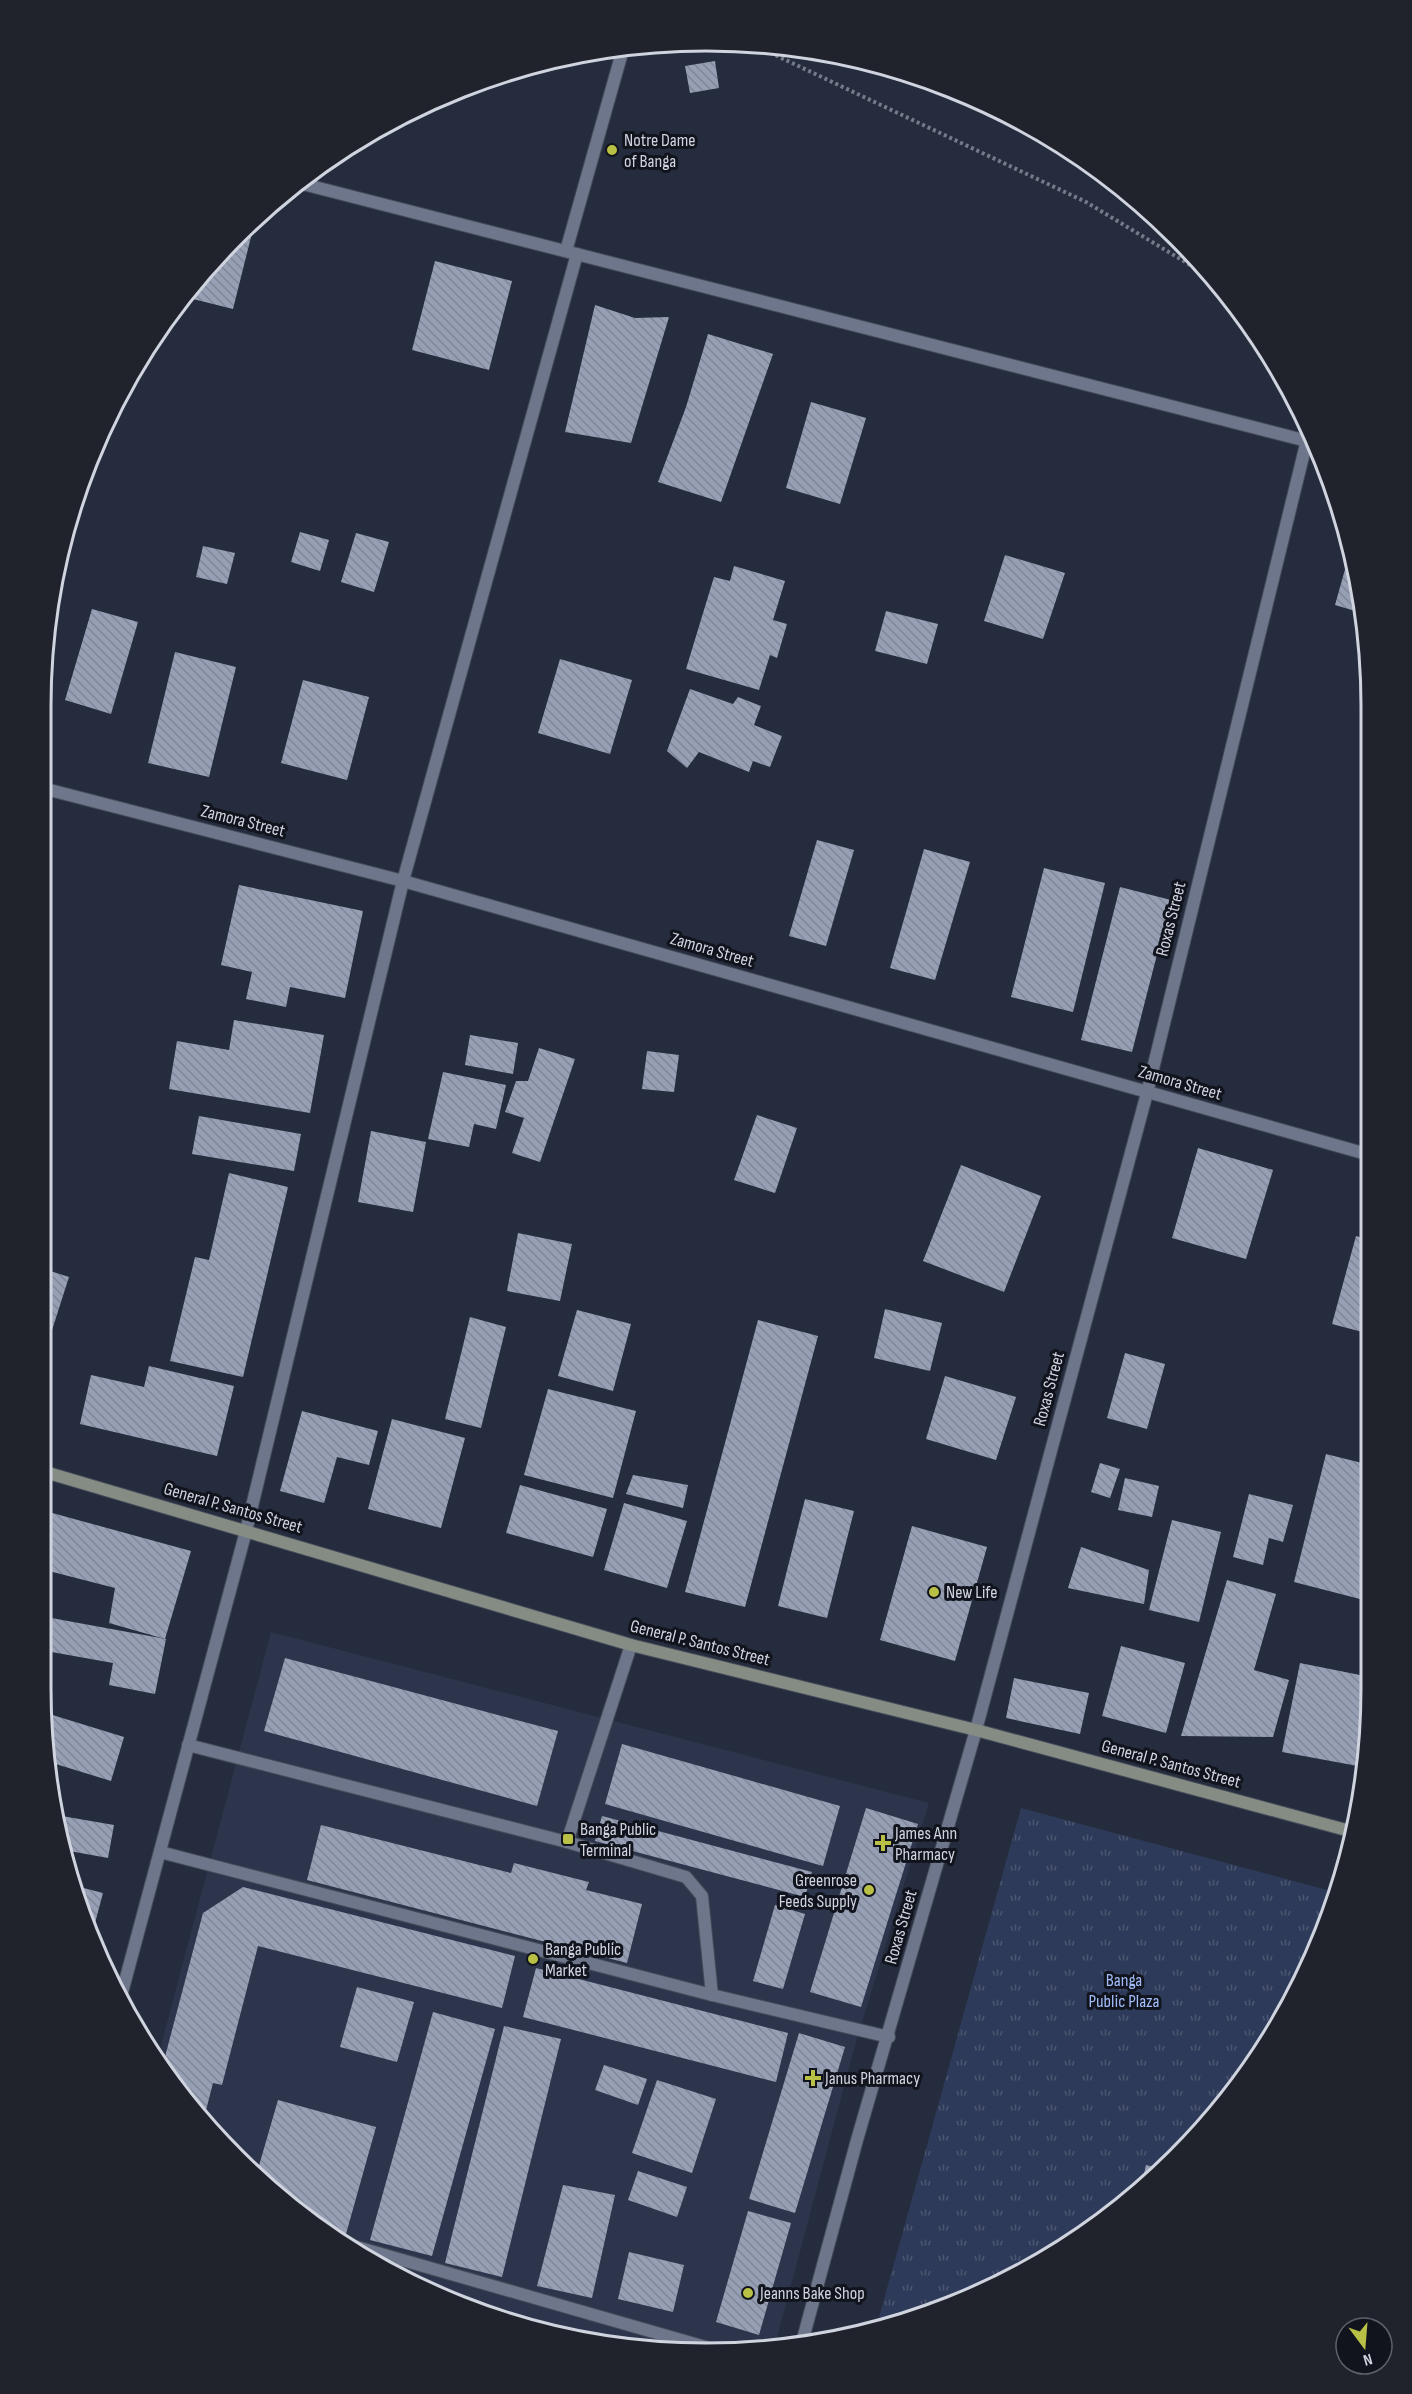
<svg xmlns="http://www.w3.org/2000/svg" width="1412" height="2394" font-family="'Sofia Sans Condensed',sans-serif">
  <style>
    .built { fill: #2c354c }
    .grass { fill: url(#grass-tufts) }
    .building { fill: url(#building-back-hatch) }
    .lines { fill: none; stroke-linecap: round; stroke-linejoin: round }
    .service-casing { stroke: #444a58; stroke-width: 14 }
    .minor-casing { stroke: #444a58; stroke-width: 14 }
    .tertiary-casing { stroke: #444a58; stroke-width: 14 }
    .secondary-casing { stroke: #444a58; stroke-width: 14 }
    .path { stroke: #757b89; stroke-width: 4; stroke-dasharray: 3 3; stroke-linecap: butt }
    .service { stroke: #6d768a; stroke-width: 12 }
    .minor { stroke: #6d768a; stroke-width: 12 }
    .tertiary { stroke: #6d768a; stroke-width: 12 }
    .secondary { stroke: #848c84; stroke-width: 12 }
    .poi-dot { fill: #b9c046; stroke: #11141c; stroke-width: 2 }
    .labels { text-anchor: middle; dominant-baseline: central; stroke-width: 6; stroke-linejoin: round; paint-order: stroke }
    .poi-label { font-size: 18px; fill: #cfd4df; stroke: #11141c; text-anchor: start }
    .street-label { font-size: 18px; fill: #cfd4df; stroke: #11141c }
    .park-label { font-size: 18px; fill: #a3bdfc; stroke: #11141c }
    .rim { fill: none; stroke: #cfd4df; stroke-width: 3 }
  </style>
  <defs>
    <pattern id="grass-tufts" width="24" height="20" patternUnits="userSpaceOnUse" patternTransform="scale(1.5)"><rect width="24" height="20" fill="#2e3a59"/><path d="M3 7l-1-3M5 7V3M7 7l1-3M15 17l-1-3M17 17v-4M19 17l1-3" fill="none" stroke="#4b5670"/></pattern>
    <pattern id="building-back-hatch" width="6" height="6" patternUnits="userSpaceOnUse" patternTransform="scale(1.5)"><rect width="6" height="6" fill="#969fb4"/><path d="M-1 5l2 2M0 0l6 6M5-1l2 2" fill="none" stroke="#808798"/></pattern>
  </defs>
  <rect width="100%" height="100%" fill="#252c3d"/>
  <path class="built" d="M271 1632 929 1803 856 2042 774 2349 706 2353 619 2348 492 2318 336 2241 236 2159 178 2093 157 2060Z"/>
  <path class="grass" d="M1021 1808 1338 1893 1336 1902 1259 2058 1177 2158 1111 2216 1001 2285 920 2318 876 2328Z"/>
  <g class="building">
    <path d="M715 61 719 88 690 93 685 66Z"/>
    <path d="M246 227 253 229 233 309 185 297 236 235Z"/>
    <path d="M435 261 512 281 489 370 412 350Z"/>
    <path d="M595 305 635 318 669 317 631 443 565 432Z"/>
    <path d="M708 334 773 354 721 502 658 482 686 407Z"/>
    <path d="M123 397 125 407 117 409Z"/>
    <path d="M811 402 866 418 840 504 786 488Z"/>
    <path d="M300 532 329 540 320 571 291 562Z"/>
    <path d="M356 533 389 542 374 592 341 582Z"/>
    <path d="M203 546 235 553 227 584 196 577Z"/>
    <path d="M1351 548 1361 611 1362 613 1335 605Z"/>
    <path d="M1005 555 1065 573 1043 639 984 621Z"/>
    <path d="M734 566 785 581 773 620 787 624 777 658 770 655 759 690 686 669 714 577 730 581Z"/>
    <path d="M92 609 138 622 111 714 65 700Z"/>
    <path d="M886 611 938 624 927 664 875 651Z"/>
    <path d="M175 652 236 667 209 777 148 763Z"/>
    <path d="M560 659 632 680 610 754 538 733Z"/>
    <path d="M303 680 369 697 347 780 281 763Z"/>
    <path d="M690 689 733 704 738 697 761 706 754 725 782 736 770 767 753 761 749 772 699 752 687 768 667 751Z"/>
    <path d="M817 840 854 850 826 946 789 936Z"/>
    <path d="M924 849 970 862 935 980 890 968Z"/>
    <path d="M1044 868 1105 883 1073 1012 1011 997Z"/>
    <path d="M239 885 363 911 345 998 290 987 286 1007 246 999 252 972 221 965Z"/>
    <path d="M1120 887 1171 900 1132 1052 1081 1040Z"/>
    <path d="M234 1020 324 1035 310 1113 169 1089 177 1041 229 1050Z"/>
    <path d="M470 1035 518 1043 513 1074 465 1065Z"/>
    <path d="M539 1048 575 1059 540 1162 512 1153 524 1118 505 1112 516 1081H528Z"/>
    <path d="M647 1051 679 1055 674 1092 642 1089Z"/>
    <path d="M443 1072 506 1085 496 1129 474 1124 469 1147 428 1139Z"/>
    <path d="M757 1115 797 1128 775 1193 734 1180Z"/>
    <path d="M199 1116 301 1134 294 1171 192 1154Z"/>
    <path d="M371 1131 426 1142 413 1212 358 1202Z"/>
    <path d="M1198 1148 1273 1170 1246 1259 1172 1238Z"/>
    <path d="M961 1165 1041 1196 1004 1292 923 1261Z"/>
    <path d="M229 1173 288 1187 243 1377 170 1361 195 1257 209 1260Z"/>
    <path d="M518 1233 572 1244 560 1301 507 1291Z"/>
    <path d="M1356 1236 1370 1240V1334L1332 1324Z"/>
    <path d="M44 1269 69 1277 45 1352Z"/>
    <path d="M885 1309 942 1323 930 1371 874 1358Z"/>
    <path d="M577 1310 631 1324 613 1391 558 1376Z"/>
    <path d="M470 1317 506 1327 481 1428 445 1419Z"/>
    <path d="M758 1320 818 1336 745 1607 685 1592Z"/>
    <path d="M1125 1353 1165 1364 1147 1429 1107 1418Z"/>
    <path d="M149 1366 234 1386 217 1456 80 1424 91 1375 144 1387Z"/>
    <path d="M945 1376 1016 1397 996 1460 926 1439Z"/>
    <path d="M548 1389 636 1411 613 1498 524 1475Z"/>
    <path d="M302 1411 378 1431 369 1465 337 1457 324 1503 280 1491Z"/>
    <path d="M392 1419 465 1438 441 1528 368 1509Z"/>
    <path d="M1326 1454 1370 1465V1558L1360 1599 1294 1582Z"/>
    <path d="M1100 1463 1120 1469 1110 1498 1091 1492Z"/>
    <path d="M633 1475 688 1485 683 1508 626 1494Z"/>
    <path d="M1125 1478 1159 1486 1152 1517 1118 1510Z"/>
    <path d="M520 1485 607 1509 593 1557 506 1533Z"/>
    <path d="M1249 1494 1293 1505 1283 1542 1269 1538 1263 1565 1233 1557Z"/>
    <path d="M805 1499 854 1511 827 1618 778 1606Z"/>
    <path d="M624 1503 687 1521 667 1588 604 1570Z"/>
    <path d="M45 1511 191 1551 165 1639 109 1623 115 1588 45 1570Z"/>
    <path d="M1172 1520 1221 1532 1199 1622 1149 1610Z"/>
    <path d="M912 1526 987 1547 955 1661 880 1640Z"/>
    <path d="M1081 1547 1149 1570 1144 1604 1068 1588Z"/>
    <path d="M1227 1580 1276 1594 1254 1670 1289 1680 1273 1737 1181 1736Z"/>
    <path d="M1370 1594V1615L1362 1612Z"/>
    <path d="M46 1617 166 1639 155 1694 109 1685 113 1663 46 1651Z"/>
    <path d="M1121 1646 1185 1663 1166 1733 1102 1716Z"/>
    <path d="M285 1658 558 1731 537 1806 264 1731Z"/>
    <path d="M1300 1663 1370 1677V1732L1363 1767 1282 1752Z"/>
    <path d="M1014 1678 1089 1693 1080 1734 1006 1718Z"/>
    <path d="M46 1713 124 1737 111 1781 46 1761Z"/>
    <path d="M622 1744 840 1806 823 1866 605 1804Z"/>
    <path d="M866 1808 918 1824 861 2007 810 1992Z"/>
    <path d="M56 1815 114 1825 108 1858 64 1850Z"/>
    <path d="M602 1816 812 1872 805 1897 595 1841Z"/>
    <path d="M321 1825 511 1873 514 1863 589 1882 586 1890 642 1904 627 1963 307 1880Z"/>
    <path d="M72 1885 103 1893 91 1938 76 1902Z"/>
    <path d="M243 1887 515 1956 502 2008 258 1946 222 2085 213 2083 203 2122 178 2093 162 2068 203 1913Z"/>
    <path d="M775 1905 805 1914 783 1989 753 1981Z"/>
    <path d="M536 1968 788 2033 776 2082 523 2017Z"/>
    <path d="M357 1987 414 2002 397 2062 340 2047Z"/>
    <path d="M433 2012 495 2029 432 2256 370 2240Z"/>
    <path d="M504 2026 561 2039 502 2277 445 2263Z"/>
    <path d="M799 2033 845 2047 795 2213 749 2199Z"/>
    <path d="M604 2065 647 2079 638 2105 595 2090Z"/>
    <path d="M657 2080 716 2099 692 2173 632 2153Z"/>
    <path d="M278 2100 376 2127 346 2234 318 2226 256 2176Z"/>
    <path d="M1146 2165 1164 2169 1140 2191Z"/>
    <path d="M638 2171 687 2187 677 2217 628 2200Z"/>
    <path d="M563 2185 615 2195 592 2298 537 2286Z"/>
    <path d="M748 2211 791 2223 759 2335 716 2322Z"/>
    <path d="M629 2252 684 2265 673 2312 618 2299Z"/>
    <path d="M447 2295 525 2316 523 2325 492 2318Z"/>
    <path d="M601 2334 647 2349V2350L619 2348 599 2343Z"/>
  </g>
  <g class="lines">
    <defs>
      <g id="service">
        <path d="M566 251 623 49"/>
        <path d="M188 1745 567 1842 686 1877 702 1896 712 1995"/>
        <path d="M567 1842 631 1645"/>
        <path d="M160 1852 712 1995 889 2037"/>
        <path d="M336 2241 723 2352"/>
      </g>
      <g id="minor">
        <path d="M299 183 1311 442"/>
        <path d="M42 788 403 881 1370 1155"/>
        <path d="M246 1531 403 881 577 254"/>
        <path d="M976 1730 1147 1093 1308 436"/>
      </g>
      <g id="tertiary">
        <path d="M120 2000 246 1531"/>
        <path d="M801 2346 857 2140 976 1730"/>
      </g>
      <path id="secondary" d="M45 1472 631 1645 976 1730 1350 1831"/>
    </defs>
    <use href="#service" class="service-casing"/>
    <use href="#minor" class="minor-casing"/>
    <use href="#tertiary" class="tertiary-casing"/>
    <use href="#secondary" class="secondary-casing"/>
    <path class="path" d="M754 45 1086 202 1215 280"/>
    <use href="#service" class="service"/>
    <use href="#minor" class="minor"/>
    <use href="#tertiary" class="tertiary"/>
    <use href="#secondary" class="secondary"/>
  </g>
  <g class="poi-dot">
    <circle cx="612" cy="150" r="6"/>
    <circle cx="934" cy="1592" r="6"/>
    <rect x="562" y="1833" width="12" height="12" rx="3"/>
    <path d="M880 1834h6v6h6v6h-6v6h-6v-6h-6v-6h6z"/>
    <circle cx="869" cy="1890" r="6"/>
    <circle cx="533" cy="1959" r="6"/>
    <path d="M810 2069h6v6h6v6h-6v6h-6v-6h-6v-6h6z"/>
    <circle cx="748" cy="2293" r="6"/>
  </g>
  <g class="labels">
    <g class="poi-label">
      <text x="624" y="140">Notre Dame<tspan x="624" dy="21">of Banga</tspan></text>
      <text x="946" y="1592">New Life</text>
      <text x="580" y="1829">Banga Public<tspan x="580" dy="21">Terminal</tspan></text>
      <text x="895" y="1833">James Ann<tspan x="895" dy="21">Pharmacy</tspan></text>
      <text x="857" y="1880" text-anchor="end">Greenrose<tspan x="857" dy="21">Feeds Supply</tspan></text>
      <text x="545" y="1949">Banga Public<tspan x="545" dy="21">Market</tspan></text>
      <text x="825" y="2078">Janus Pharmacy</text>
      <text x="760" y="2293">Jeanns Bake Shop</text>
    </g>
    <g class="street-label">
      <text transform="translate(243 821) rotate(14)">Zamora Street</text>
      <text transform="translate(1171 919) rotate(-76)">Roxas Street</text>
      <text transform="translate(712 950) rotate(16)">Zamora Street</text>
      <text transform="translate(1180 1083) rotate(16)">Zamora Street</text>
      <text transform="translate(1049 1389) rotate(-75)">Roxas Street</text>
      <text transform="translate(233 1508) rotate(16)">General P. Santos Street</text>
      <text transform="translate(700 1643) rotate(14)">General P. Santos Street</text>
      <text transform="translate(1171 1764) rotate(15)">General P. Santos Street</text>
      <text transform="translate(901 1927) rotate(-74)">Roxas Street</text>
    </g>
    <g class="park-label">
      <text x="1124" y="1980">Banga<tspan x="1124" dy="21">Public Plaza</tspan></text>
    </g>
  </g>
  <path d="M0 0H1412V2394H0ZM706 51H706A655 655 0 0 1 1361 706V1688A655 655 0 0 1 706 2343H706A655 655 0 0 1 51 1688V706A655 655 0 0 1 706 51Z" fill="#20232c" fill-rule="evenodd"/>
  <path class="rim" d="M706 51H706A655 655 0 0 1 1361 706V1688A655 655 0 0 1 706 2343H706A655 655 0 0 1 51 1688V706A655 655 0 0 1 706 51Z"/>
  <g transform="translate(1364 2346) rotate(164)"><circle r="28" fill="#11141c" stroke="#5d616a" stroke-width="1.5"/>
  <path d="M0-4.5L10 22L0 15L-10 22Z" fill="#b9c046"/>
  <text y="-9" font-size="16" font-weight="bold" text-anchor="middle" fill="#cfd4df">N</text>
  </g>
</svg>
